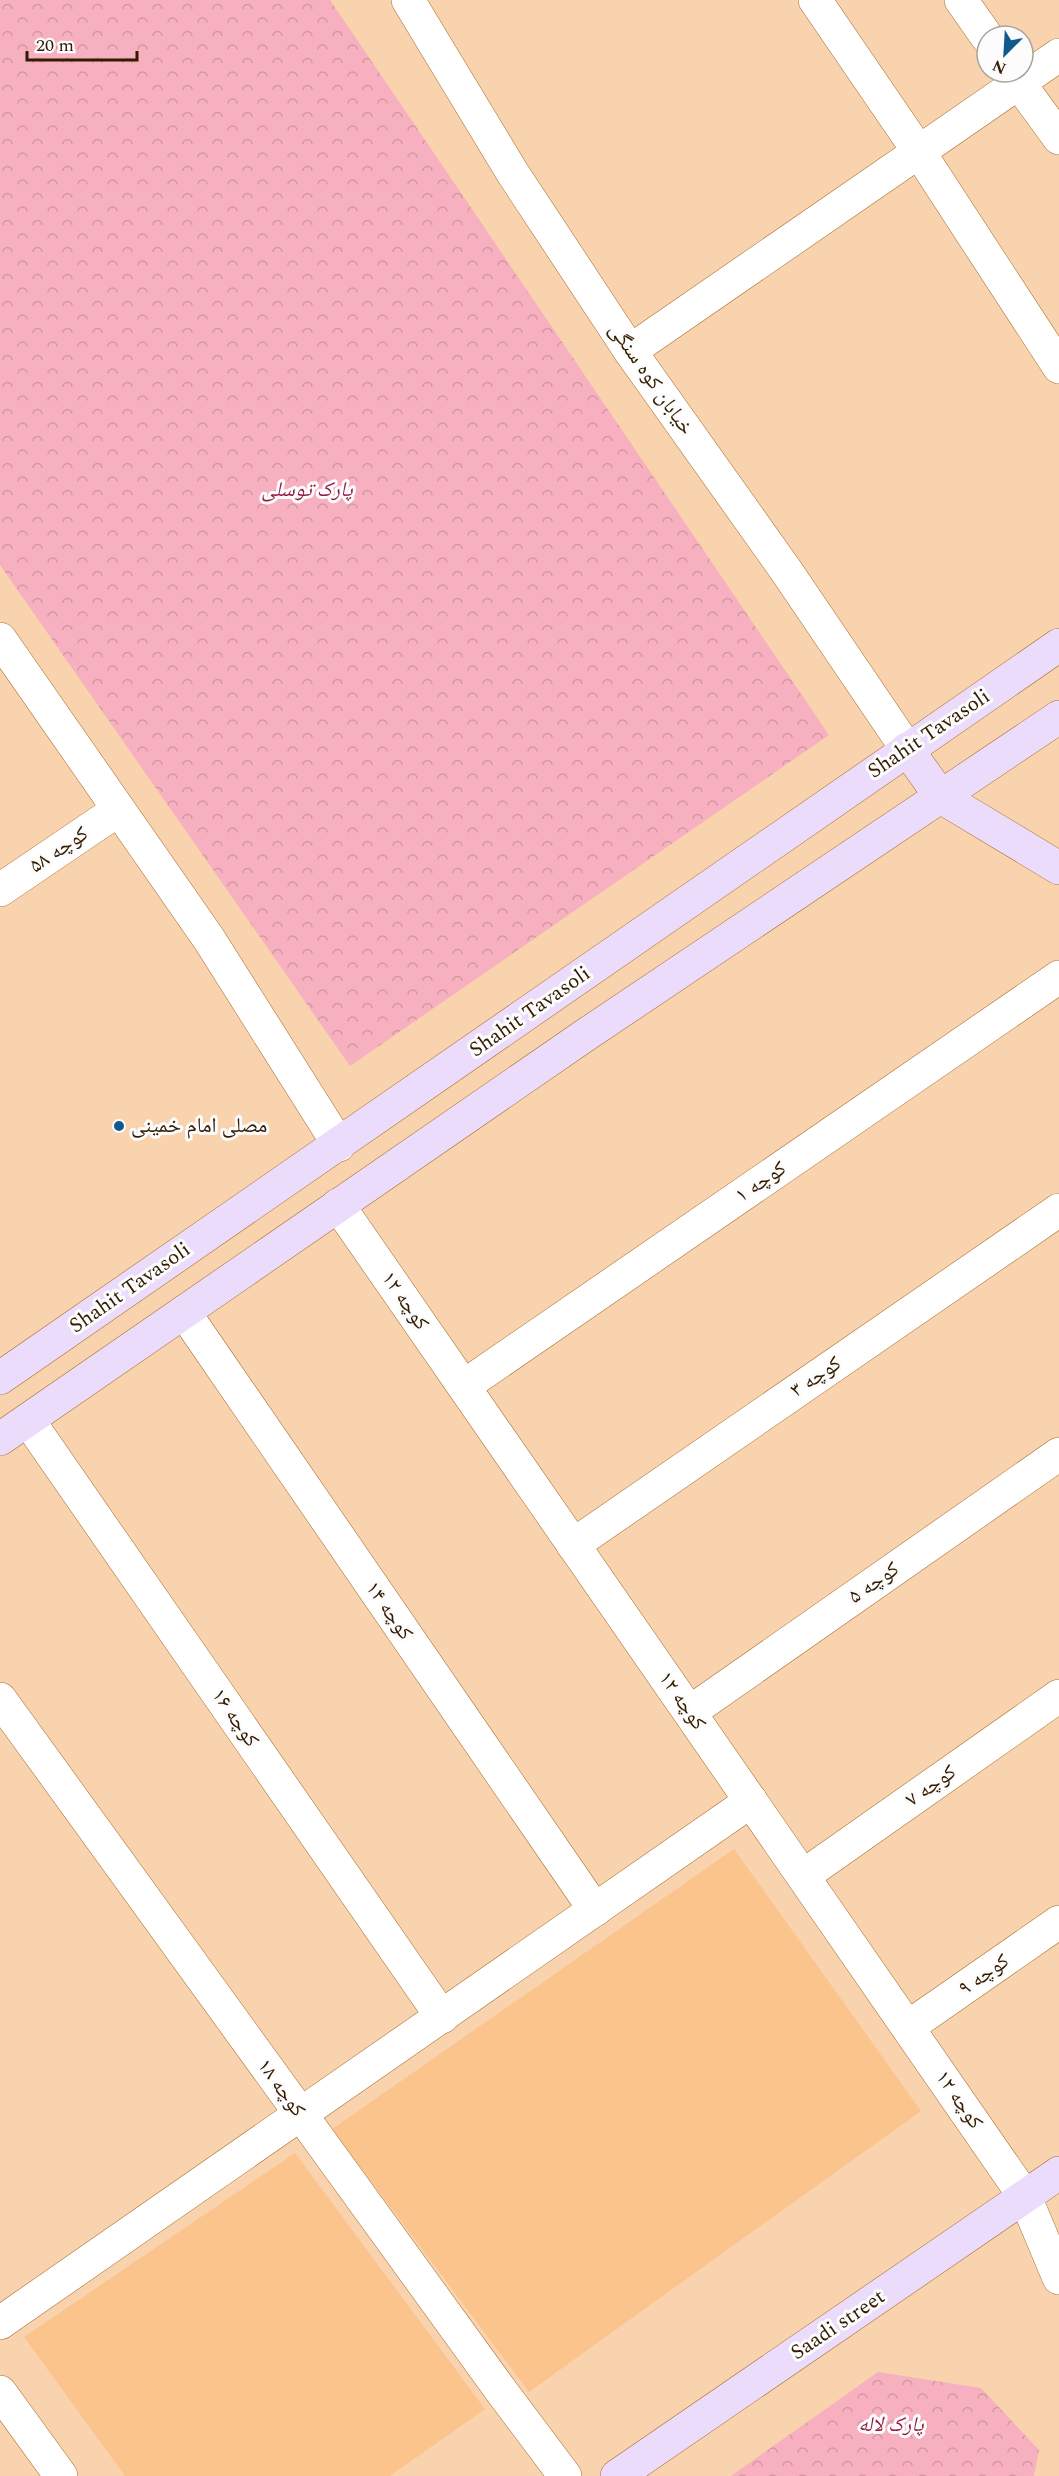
<svg xmlns="http://www.w3.org/2000/svg" width="1059" height="2476" font-family="Spectral,'Noto Naskh Arabic',serif">
  <style>
    .built { fill: #fcc48d }
    .park { fill: url(#park-crowns) }
    .lines { fill: none; stroke-linecap: round; stroke-linejoin: round }
    .street-casing { stroke: #a66c2a; stroke-width: 34 }
    .secondary-casing { stroke: #a66c2a; stroke-width: 34 }
    .street { stroke: #fff; stroke-width: 33 }
    .secondary { stroke: #ecdcfb; stroke-width: 33 }
    .poi-dot { fill: #0e5a8d; stroke: #fcfcfc; stroke-width: 2 }
    .labels { text-anchor: middle; dominant-baseline: central; stroke-width: 6; stroke-linejoin: round; paint-order: stroke }
    .street-label { font-size: 21px; fill: #321b01; stroke: #fcfcfc }
    .park-label { font-size: 21px; font-style: italic; fill: #941c47; stroke: #fcfcfc }
    .poi-label { font-size: 21px; fill: #321b01; stroke: #fcfcfc; text-anchor: start }
  </style>
  <defs>
    <pattern id="park-crowns" width="20" height="18" patternUnits="userSpaceOnUse" patternTransform="scale(1.5)"><rect width="20" height="18" fill="#f7b0bf"/><path d="M2 6a3 3 0 1 1 6 0M12 15a3 3 0 1 1 6 0" fill="none" stroke="#d497a2"/></pattern>
  </defs>
  <rect width="100%" height="100%" fill="#f9d3ae"/>
  <g class="built">
    <path d="M734 1849 921 2111 529 2392 332 2129Z"/>
    <path d="M295 2153 485 2409 390 2476H125L24 2337Z"/>
  </g>
  <g class="park">
    <path d="M0 0H330L829 735 350 1066 0 565Z"/>
    <path d="M878 2372 981 2388 1039 2450 1034 2476H731Z"/>
  </g>
  <g class="lines">
    <defs>
      <g id="street">
        <path d="M408 0 512 172 630 351 785 569 907 749"/>
        <path d="M815 0 919 152 1059 367"/>
        <path d="M961 0 987 37"/>
        <path d="M1011 72 1059 138"/>
        <path d="M630 351 1059 55"/>
        <path d="M0 639 209 939 339 1145"/>
        <path d="M0 890 118 810"/>
        <path d="M338 1205 1025 2197 1059 2278"/>
        <path d="M184 1312 595 1910"/>
        <path d="M464 1386 1059 977"/>
        <path d="M28 1420 442 2017"/>
        <path d="M573 1545 1059 1210"/>
        <path d="M0 1699 502 2392 565 2476"/>
        <path d="M690 1712 1059 1454"/>
        <path d="M803 1876 1059 1696"/>
        <path d="M908 2027 1059 1922"/>
        <path d="M0 2323 751 1801"/>
        <path d="M0 2392 61 2476"/>
      </g>
      <g id="secondary">
        <path d="M907 749 941 797 1059 868"/>
        <path d="M0 1378 1059 645"/>
        <path d="M0 1439 584 1036 1059 717"/>
        <path d="M617 2476 1059 2173"/>
      </g>
    </defs>
    <use href="#street" class="street-casing"/>
    <use href="#secondary" class="secondary-casing"/>
    <use href="#street" class="street"/>
    <use href="#secondary" class="secondary"/>
  </g>
  <circle class="poi-dot" cx="119" cy="1126" r="6"/>
  <g class="labels">
    <g class="street-label">
      <text transform="translate(651 379) rotate(55)">خیابان کوه سنگی</text>
      <text transform="translate(929 734) rotate(-34)">Shahit Tavasoli</text>
      <text transform="translate(59 850) rotate(-34)">کوچه ۵۸</text>
      <text transform="translate(530 1012) rotate(-35)">Shahit Tavasoli</text>
      <text transform="translate(761 1182) rotate(-34)">کوچه ۱</text>
      <text transform="translate(130 1288) rotate(-35)">Shahit Tavasoli</text>
      <text transform="translate(405 1301) rotate(55)">کوچه ۱۲</text>
      <text transform="translate(816 1377) rotate(-34)">کوچه ۳</text>
      <text transform="translate(874 1583) rotate(-35)">کوچه ۵</text>
      <text transform="translate(389 1611) rotate(55)">کوچه ۱۴</text>
      <text transform="translate(682 1701) rotate(55)">کوچه ۱۲</text>
      <text transform="translate(235 1718) rotate(55)">کوچه ۱۶</text>
      <text transform="translate(931 1786) rotate(-35)">کوچه ۷</text>
      <text transform="translate(984 1975) rotate(-35)">کوچه ۹</text>
      <text transform="translate(281 2088) rotate(54)">کوچه ۱۸</text>
      <text transform="translate(959 2100) rotate(55)">کوچه ۱۲</text>
      <text transform="translate(838 2325) rotate(-34)">Saadi street</text>
    </g>
    <g class="park-label">
      <text x="307" y="490">پارک توسلی</text>
      <text x="891" y="2425">پارک لاله</text>
    </g>
    <g class="poi-label">
      <text x="131" y="1126">مصلی امام خمینی</text>
    </g>
  </g>
  <g transform="translate(1005 54) rotate(204)"><circle r="28" fill="#fcfcfc" stroke="#aba298" stroke-width="1.5"/>
  <path d="M0-4.5L10 22L0 15L-10 22Z" fill="#0e5a8d"/>
  <text y="-9" font-size="16" font-weight="bold" text-anchor="middle" fill="#321b01">N</text>
  </g>
  <path d="M27 51v9h110v-9" fill="none" stroke="#321b01" stroke-width="3"/>
  <text x="36" y="51" font-size="18" fill="#321b01" stroke="#fcfcfc" stroke-width="4.5" paint-order="stroke">20 m</text>
</svg>
